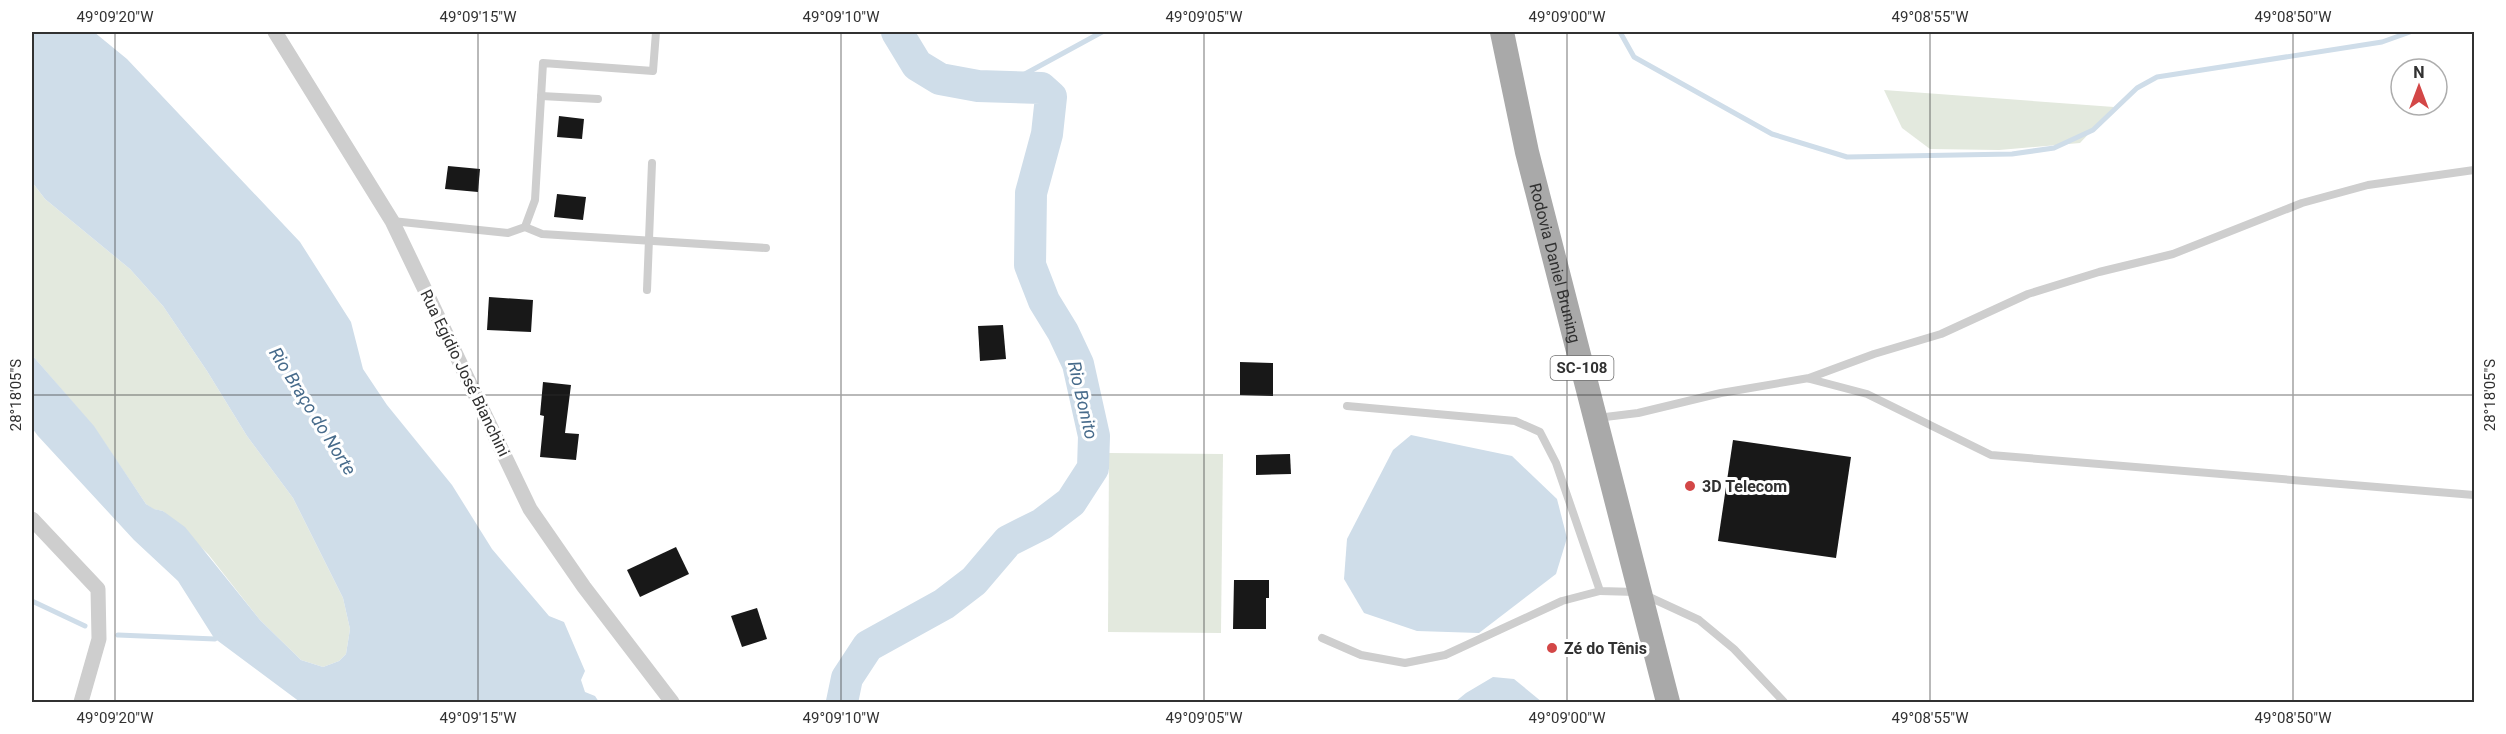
<svg xmlns="http://www.w3.org/2000/svg" width="2506" height="734" font-family="Roboto,sans-serif">
  <style>
    .green { fill: #e3e9de }
    .water { fill: #cfdde9 }
    .lines { fill: none; stroke-linecap: round; stroke-linejoin: round }
    .stream { stroke: #cfdde9; stroke-width: 5 }
    .river { stroke: #cfdde9; stroke-width: 32 }
    .building { fill: #181818 }
    .lane { stroke: #cecece; stroke-width: 8 }
    .street { stroke: #cecece; stroke-width: 15 }
    .primary { stroke: #a9a9a9; stroke-width: 24 }
    .ticks { fill: none; stroke: #313131; stroke-width: 1.5; stroke-opacity: 0.45 }
    .poi-dot { fill: #d34747; stroke: #fff; stroke-width: 2 }
    .labels { text-anchor: middle; dominant-baseline: central; stroke-width: 6; stroke-linejoin: round; paint-order: stroke }
    .shield { fill: #fff; stroke: #6f6f6f; stroke-width: 1.5 }
    .shield-label { font-size: 15px; font-weight: bold; fill: #313131 }
    .street-label { font-size: 16px; fill: #313131; stroke: #fff }
    .poi-label { font-size: 16px; font-weight: bold; fill: #313131; stroke: #fff; text-anchor: start }
    .water-label { font-size: 18px; font-style: italic; fill: #476b8b; stroke: #fff }
    .neatline { fill: none; stroke: #313131; stroke-width: 2 }
    .ticks-label { font-size: 15px; text-anchor: middle; fill: #313131 }
  </style>
  <rect width="100%" height="100%" fill="#fff"/>
  <g class="green">
    <path d="M1884 90 2114 107 2080 143 1999 150 1930 149 1902 128Z"/>
    <path d="M32 182 45 199 130 269 163 306 207 371 247 436 293 498 343 598 350 629 346 654 339 661 323 667 301 660 260 620 208 554 163 511 153 509 146 504 94 427 32 355Z"/>
    <path d="M1109 453 1223 454 1221 633 1108 632Z"/>
  </g>
  <g class="water">
    <path d="M32 32H94L127 59 300 242 351 322 363 369 387 405 452 485 492 549 549 616 564 622 585 671 581 680 585 692 595 696 599 702H300L214 638 178 581 134 540 38 436 32 428V355L94 426 146 504 154 509 163 511 185 527 260 620 301 660 323 667 339 661 346 654 350 629 343 598 293 498 247 436 207 371 163 306 130 269 45 199 32 182Z"/>
    <path d="M1411 435 1512 456 1557 499 1567 538 1556 574 1479 633 1417 631 1364 613 1344 579 1347 539 1393 450Z"/>
    <path d="M1493 677 1514 679 1542 702H1455L1466 693Z"/>
  </g>
  <g class="lines">
    <g class="stream">
      <path d="M1620 32 1634 57 1772 134 1847 157 2012 154 2054 148 2093 130 2137 88 2157 77 2382 42 2410 32"/>
      <path d="M1016 87 1023 75 1102 32"/>
      <path d="M32 601 85 626"/>
      <path d="M118 635 215 639 220 634"/>
    </g>
    <path class="river" d="M842 702 847 678 868 646 944 604 974 581 1008 541 1042 524 1071 502 1093 468 1094 436 1078 364 1063 332 1044 301 1030 265 1031 193 1047 134 1051 97 1041 88 978 86 940 79 917 65 897 32"/>
  </g>
  <g class="building">
    <path d="M559 116 584 119 582 139 557 137Z"/>
    <path d="M448 166 480 169 478 192 445 189Z"/>
    <path d="M557 194 586 197 583 220 554 217Z"/>
    <path d="M489 297 533 300 531 332 487 330Z"/>
    <path d="M1003 325 1006 359 980 361 978 326Z"/>
    <path d="M1240 362 1273 363V396L1240 395Z"/>
    <path d="M543 382 571 385 565 433 579 434 576 460 540 457 544 416 540 415Z"/>
    <path d="M1733 440 1851 457 1836 558 1718 541Z"/>
    <path d="M1290 454 1291 474 1256 475V455Z"/>
    <path d="M676 547 689 574 640 597 627 570Z"/>
    <path d="M1234 580H1269V598H1266V629H1233Z"/>
    <path d="M757 608 767 639 742 647 731 616Z"/>
  </g>
  <g class="lines">
    <g class="lane">
      <path d="M541 96 598 99"/>
      <path d="M392 221 508 233 525 227 535 200 543 63 653 71 656 32"/>
      <path d="M525 227 542 234 766 248"/>
      <path d="M647 290 652 163"/>
      <path d="M1810 379 1867 394 1991 455 2474 495"/>
      <path d="M1347 406 1515 421 1540 432 1556 463 1600 591 1636 592"/>
      <path d="M1597 418 1638 413 1721 393 1809 378 1874 354 1941 334 2028 294 2099 272 2173 254 2302 203 2368 185 2474 170"/>
      <path d="M1647 596 1699 620 1734 649 1784 702"/>
      <path d="M1322 638 1361 655 1405 663 1445 655 1562 601 1600 591"/>
    </g>
    <g class="street">
      <path d="M275 32 392 221 530 509 584 587 672 702"/>
      <path d="M32 519 98 589 99 639 81 702"/>
    </g>
    <path class="primary" id="s1" d="M1502 32 1527 152 1668 702"/>
  </g>
  <path class="ticks" d="M115 32V702M478 32V702M841 32V702M1204 32V702M1567 32V702M1930 32V702M2293 32V702M32 395H2474"/>
  <g class="poi-dot">
    <circle cx="1690" cy="486" r="6"/>
    <circle cx="1552" cy="648" r="6"/>
  </g>
  <g class="labels">
    <rect class="shield" x="1550.5" y="356" width="63" height="24" rx="4.5"/>
    <g class="shield-label">
      <text x="1582" y="368">SC-108</text>
    </g>
    <g class="street-label">
      <text stroke="none"><textPath href="#s1" startOffset="237">Rodovia Daniel Bruning</textPath></text>
      <text transform="translate(465 373) rotate(64)">Rua Egídio José Bianchini</text>
    </g>
    <g class="poi-label">
      <text x="1702" y="486">3D Telecom</text>
      <text x="1564" y="648">Zé do Tênis</text>
    </g>
    <g class="water-label">
      <text transform="translate(1083 400) rotate(77)">Rio Bonito</text>
      <text transform="translate(313 411) rotate(58)">Rio Braço do Norte</text>
    </g>
  </g>
  <rect width="2506" height="734" fill="none" stroke="#ffffff" stroke-width="66"/>
  <g transform="translate(2419 87)"><circle r="28" fill="#ffffff" stroke="#adadad" stroke-width="1.5"/>
  <path d="M0-4.5L10 22L0 15L-10 22Z" fill="#d34747"/>
  <text y="-9" font-size="16" font-weight="bold" text-anchor="middle" fill="#313131">N</text>
  </g>
  <rect x="33" y="33" width="2440" height="668" class="neatline"/>
  <g class="ticks-label">
    <text x="115" y="22">49°09'20"W</text>
    <text x="478" y="22">49°09'15"W</text>
    <text x="841" y="22">49°09'10"W</text>
    <text x="1204" y="22">49°09'05"W</text>
    <text x="1567" y="22">49°09'00"W</text>
    <text x="1930" y="22">49°08'55"W</text>
    <text x="2293" y="22">49°08'50"W</text>
    <text transform="translate(16 395) rotate(-90)" y="5">28°18'05"S</text>
    <text transform="translate(2490 395) rotate(-90)" y="5">28°18'05"S</text>
    <text x="115" y="723">49°09'20"W</text>
    <text x="478" y="723">49°09'15"W</text>
    <text x="841" y="723">49°09'10"W</text>
    <text x="1204" y="723">49°09'05"W</text>
    <text x="1567" y="723">49°09'00"W</text>
    <text x="1930" y="723">49°08'55"W</text>
    <text x="2293" y="723">49°08'50"W</text>
  </g>
</svg>
